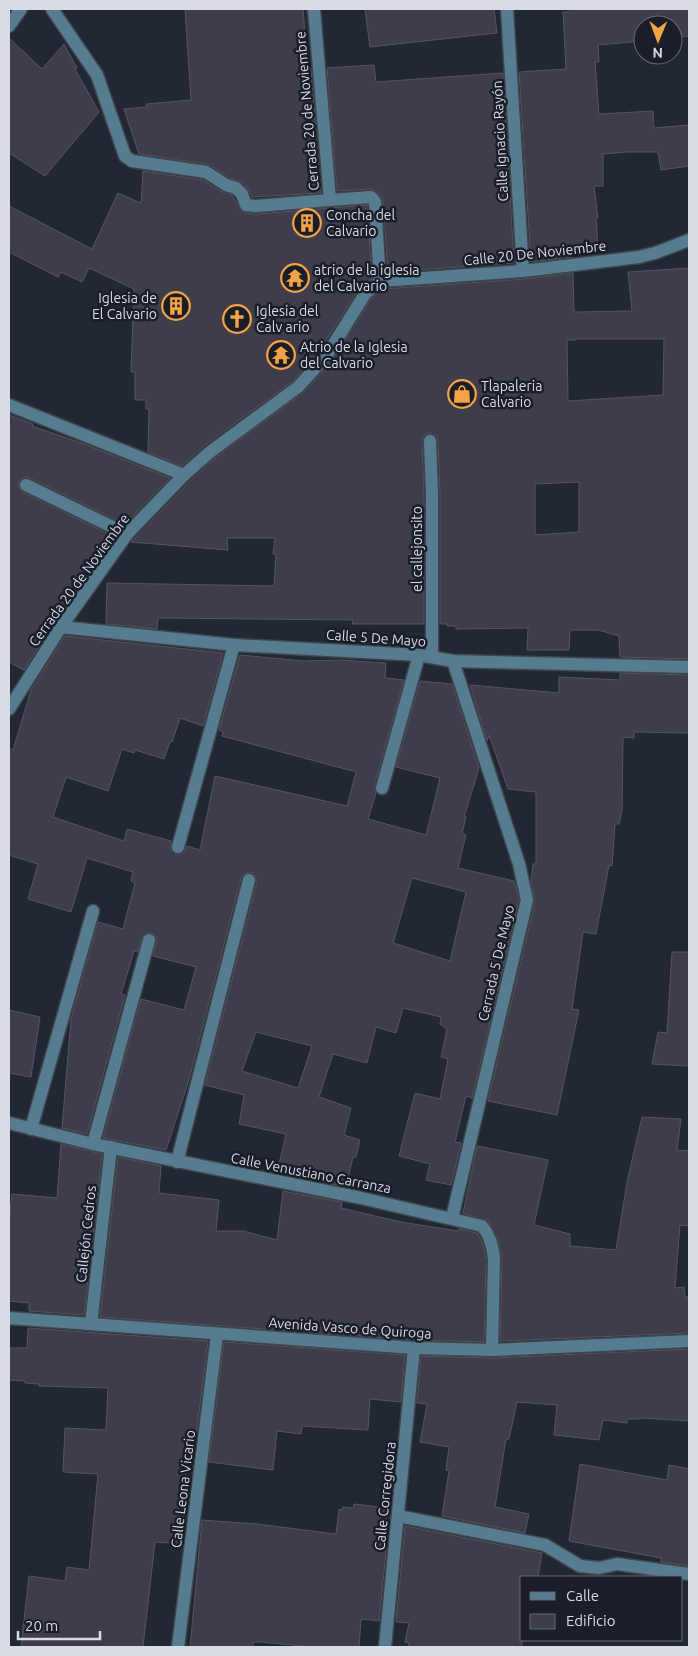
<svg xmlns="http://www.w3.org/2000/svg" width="698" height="1656" font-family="Ubuntu,sans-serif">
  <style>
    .building { fill: #403d4a; stroke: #565361; fill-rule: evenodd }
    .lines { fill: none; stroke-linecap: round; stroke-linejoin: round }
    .minor-casing { stroke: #3f454f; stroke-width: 15 }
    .minor { stroke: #567c8f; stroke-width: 12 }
    .labels { text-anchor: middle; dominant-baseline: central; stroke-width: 5; stroke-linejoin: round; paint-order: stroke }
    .street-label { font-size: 14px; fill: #d8dce4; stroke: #191e29 }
    .poi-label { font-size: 14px; fill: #d8dce4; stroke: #191e29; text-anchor: start }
  </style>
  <rect width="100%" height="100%" fill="#222833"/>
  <g class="building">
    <path d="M185 9H303L308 70 311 69 321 193 252 197 248 189 242 182 229 178 210 165 139 154 124 109 147 107 146 104 191 100Z"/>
    <path d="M365 9H494L497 33 370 47Z"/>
    <path d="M570 9H689V36L673 38V25H643V41L598 45 599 62H595L599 114 653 111 654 128 689 125V166L661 170 658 152H626L603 154V186H594L598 218H596L598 248 572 250V257L531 262 519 72 566 69 563 12H570Z"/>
    <path d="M9 38 42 69 64 44 77 68 75 69 99 112 45 176 9 153Z"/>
    <path d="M374 65 376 82 503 73 514 263 388 272 383 201 381 197 375 190 371 189 337 191 327 68Z"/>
    <path d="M143 171 203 180 222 192 232 195 241 211 245 213 257 214 367 205 372 278 358 290 320 350 293 381 205 445 182 466 148 452 149 409H146V400H135V372H131L134 289 89 268 82 282 61 272 58 277 9 252V206L92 249 118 193 141 203Z"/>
    <path d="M689 268V659L620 657 619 636 598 630H570L569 650H527L528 628 456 629V626H447V624H440V495L438 441 437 436 430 433 425 434 422 441 424 495V624H352L353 620 158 618 157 629 106 624 107 583 274 586 276 554H273L275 538H227L228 550 131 542 190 481 215 458 304 392 333 360 371 299 383 289 524 279 573 273 574 312 632 311 628 272ZM575 339H664L663 395 568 401 567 340H575ZM579 482V532L535 535V484Z"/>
    <path d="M9 415 33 424 32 426 84 444 170 478 125 524 30 478 25 477 19 481 18 486 22 492 115 537 112 541 103 540 80 585 48 626 51 627 24 670 9 662Z"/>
    <path d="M65 636 223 653 203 726 180 718 172 742H170L164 759 135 750 134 753 122 749 108 791 66 777 53 817 124 841 127 829 171 841 170 849 176 855 183 853 187 846 200 850 215 776 347 806 356 772 222 736 223 732 219 730 240 655 304 661 342 660 386 663 385 678 404 680 374 786 376 793 368 819 426 835 440 778 396 767 420 681 452 684 479 768 464 817H466L462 834 466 835 458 868 514 881 519 900 472 1098 466 1096 455 1142 461 1143 451 1185 426 1180 430 1164 399 1156 415 1093 440 1099 448 1059 441 1057 447 1029 440 1024 441 1017 403 1008 396 1033 376 1027 367 1063 333 1054 319 1097 351 1108 344 1135 360 1140 356 1157H353L346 1187 277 1173 286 1134 239 1124 244 1095 205 1085 257 882 255 875 251 872 244 874 241 878 189 1080 166 1150 103 1138 141 999 184 1010 196 967 153 956 157 938 155 935 151 932 143 935 137 952 134 951 121 994 125 995 87 1134 62 1128 71 1019 98 922 123 929 135 883 131 881 133 872 87 858 71 912 28 899 38 864 9 855V748L13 750 31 690ZM412 878 466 892 450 961 393 943ZM256 1032 312 1046 298 1088 242 1071Z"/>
    <path d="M620 673 689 675V733L634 732V738L623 737 622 811 619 824H615L612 866 609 865 596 934 583 932 572 1009 579 1010 557 1115 488 1101 535 902 531 882 533 864H536V792L508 789 489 735 487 741 470 685 559 693V677L620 680Z"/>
    <path d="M672 952H689V1066L652 1064 658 1032 667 1033Z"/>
    <path d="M9 1010 40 1017 31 1077 9 1073Z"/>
    <path d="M642 1117 681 1119 677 1150 689 1151V1226L680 1225 675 1288 684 1287 685 1297H689V1333L500 1341 502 1259 498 1239 488 1221 463 1213 477 1146 548 1160 534 1225 570 1234V1246L616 1250 627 1182Z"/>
    <path d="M61 1144 102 1154 84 1315 29 1311V1303L9 1301V1224L12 1194 57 1198Z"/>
    <path d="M118 1157 161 1166 159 1193 219 1200 216 1231H243L277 1240 283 1191 342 1202 341 1208 401 1222 458 1231 459 1229 477 1233 483 1244 486 1259 484 1342 414 1340 100 1317Z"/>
    <path d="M28 1328 208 1341 193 1460 186 1459 183 1519H186L183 1544 155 1542 143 1647H21L29 1576 65 1581 67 1567 89 1570 98 1474 63 1472 65 1428 106 1430 108 1388 39 1386V1384L25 1383V1381L9 1380 10 1348H27Z"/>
    <path d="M224 1342 405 1355 401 1402 370 1399 368 1430 302 1426 301 1434 277 1431 273 1470 209 1462Z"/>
    <path d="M689 1349V1421L640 1418V1419H627V1423L603 1420 599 1440 554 1435 557 1405 517 1402 509 1439H506L495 1507 529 1514 525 1533 442 1516 449 1471 446 1470 449 1447 420 1442 427 1404 417 1403 421 1356 492 1358Z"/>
    <path d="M580 1464 667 1480 669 1465 689 1469V1566L661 1562V1558L569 1541Z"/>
    <path d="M354 1504 388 1508 386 1521 389 1522 379 1621 361 1619 359 1647H314L260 1642H253V1647H190L202 1520 257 1524 336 1534 339 1509 342 1510 343 1507 353 1508Z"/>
    <path d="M405 1526 542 1553 538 1577H522V1647H408L409 1643 405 1642 409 1623 396 1622Z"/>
  </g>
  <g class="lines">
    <defs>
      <g id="minor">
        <path d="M52 9 97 75 125 156 132 161 206 172 226 185 236 188 242 194 246 205 256 206 330 200"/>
        <path d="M314 9 330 200 371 197 375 202 380 281"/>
        <path d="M507 9 523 271"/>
        <path d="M9 26 21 9"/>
        <path d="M380 281 523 271 639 257 655 253 689 240"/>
        <path d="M9 405 184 475"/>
        <path d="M430 441 432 495V657"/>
        <path d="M26 485 127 534"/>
        <path d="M61 627 234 645 419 655 453 661 689 667"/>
        <path d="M9 709 61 627 127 534 184 475 210 452 298 387 327 355 365 294 380 281"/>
        <path d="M382 788 419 655"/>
        <path d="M178 847 234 645"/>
        <path d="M9 1123 93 1144 361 1198 482 1226C490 1235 493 1247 494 1259L492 1350"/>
        <path d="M31 1129 93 911"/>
        <path d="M93 1144 149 940"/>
        <path d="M177 1162 249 880"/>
        <path d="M452 1218 527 900 519 864 453 661"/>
        <path d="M9 1318 414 1348 492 1350 689 1341"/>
        <path d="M91 1324 111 1147"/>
        <path d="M398 1516 545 1545 580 1566 599 1568 617 1564 689 1574"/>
        <path d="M178 1647 217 1335"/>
        <path d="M385 1647 414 1348"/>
      </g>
    </defs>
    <use href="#minor" class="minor-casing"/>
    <use href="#minor" class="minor"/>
  </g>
  <defs>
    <symbol id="building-ring" viewBox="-11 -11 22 22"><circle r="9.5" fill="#191e29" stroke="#f5a345" stroke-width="1.5"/><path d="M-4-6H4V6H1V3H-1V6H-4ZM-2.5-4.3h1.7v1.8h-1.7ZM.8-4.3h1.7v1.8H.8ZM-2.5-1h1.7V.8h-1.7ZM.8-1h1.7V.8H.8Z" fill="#f5a345"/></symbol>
    <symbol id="temple-ring" viewBox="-11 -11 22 22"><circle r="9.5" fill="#191e29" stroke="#f5a345" stroke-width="1.5"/><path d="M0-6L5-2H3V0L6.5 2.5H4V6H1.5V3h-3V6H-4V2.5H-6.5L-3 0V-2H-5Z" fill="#f5a345"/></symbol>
    <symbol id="church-ring" viewBox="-11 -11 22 22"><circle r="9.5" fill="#191e29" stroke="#f5a345" stroke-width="1.5"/><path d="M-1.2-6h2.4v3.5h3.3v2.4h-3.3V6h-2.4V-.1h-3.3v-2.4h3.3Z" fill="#f5a345"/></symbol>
    <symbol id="shop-ring" viewBox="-11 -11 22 22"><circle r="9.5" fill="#191e29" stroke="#f5a345" stroke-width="1.5"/><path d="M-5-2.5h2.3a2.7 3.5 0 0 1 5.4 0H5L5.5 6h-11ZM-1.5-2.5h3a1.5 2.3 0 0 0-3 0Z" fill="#f5a345"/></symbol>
  </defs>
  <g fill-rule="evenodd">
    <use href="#building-ring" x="291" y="207" width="32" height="32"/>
    <use href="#temple-ring" x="279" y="262" width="32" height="32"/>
    <use href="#building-ring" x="160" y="290" width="32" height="32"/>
    <use href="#church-ring" x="221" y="303" width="32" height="32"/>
    <use href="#temple-ring" x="265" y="339" width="32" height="32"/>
    <use href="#shop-ring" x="446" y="378" width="32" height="32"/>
  </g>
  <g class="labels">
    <g class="street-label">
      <text transform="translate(307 111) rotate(-95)">Cerrada 20 de Noviembre</text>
      <text transform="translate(500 141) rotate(-93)">Calle Ignacio Rayón</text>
      <text transform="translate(535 253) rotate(-6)">Calle 20 De Noviembre</text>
      <text transform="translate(417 549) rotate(-90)">el callejonsito</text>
      <text transform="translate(79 580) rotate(-54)">Cerrada 20 de Noviembre</text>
      <text transform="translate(376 638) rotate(4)">Calle 5 De Mayo</text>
      <text transform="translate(496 963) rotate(-77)">Cerrada 5 De Mayo</text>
      <text transform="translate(311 1173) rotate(11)">Calle Venustiano Carranza</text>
      <text transform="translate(86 1234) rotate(-84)">Callejón Cedros</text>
      <text transform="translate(350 1328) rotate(4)">Avenida Vasco de Quiroga</text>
      <text transform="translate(183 1489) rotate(-83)">Calle Leona Vicario</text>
      <text transform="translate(385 1496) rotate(-84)">Calle Corregidora</text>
    </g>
    <g class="poi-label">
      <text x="326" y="215">Concha del<tspan x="326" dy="16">Calvario</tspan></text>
      <text x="314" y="270">atrio de la iglesia<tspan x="314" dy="16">del Calvario</tspan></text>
      <text x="157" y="298" text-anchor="end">Iglesia de<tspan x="157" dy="16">El Calvario</tspan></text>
      <text x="256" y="311">Iglesia del<tspan x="256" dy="16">Calv ario</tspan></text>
      <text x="300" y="347">Atrio de la Iglesia<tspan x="300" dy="16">del Calvario</tspan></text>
      <text x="481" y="386">Tlapaleria<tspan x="481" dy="16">Calvario</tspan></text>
    </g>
  </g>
  <rect width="698" height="1656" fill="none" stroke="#d8dce4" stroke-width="20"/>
  <rect x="520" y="1576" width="162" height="65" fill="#191e29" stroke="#656a74"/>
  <rect x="530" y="1592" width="25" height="8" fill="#567c8f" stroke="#656a74"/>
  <text x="566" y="1601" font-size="15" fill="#d8dce4">Calle</text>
  <rect x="530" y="1614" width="25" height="15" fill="#403d4a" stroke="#656a74"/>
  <text x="566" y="1626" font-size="15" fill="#d8dce4">Edificio</text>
  <g transform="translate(658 40) rotate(181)"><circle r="24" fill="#191e29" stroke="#656a74"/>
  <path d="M0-4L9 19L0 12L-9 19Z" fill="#f5a345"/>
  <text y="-8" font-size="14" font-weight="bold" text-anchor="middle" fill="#d8dce4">N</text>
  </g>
  <path d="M18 1631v8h82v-8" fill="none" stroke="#d8dce4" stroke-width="2.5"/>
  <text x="25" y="1631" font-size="15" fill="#d8dce4" stroke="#191e29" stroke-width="4" paint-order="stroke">20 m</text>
</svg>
